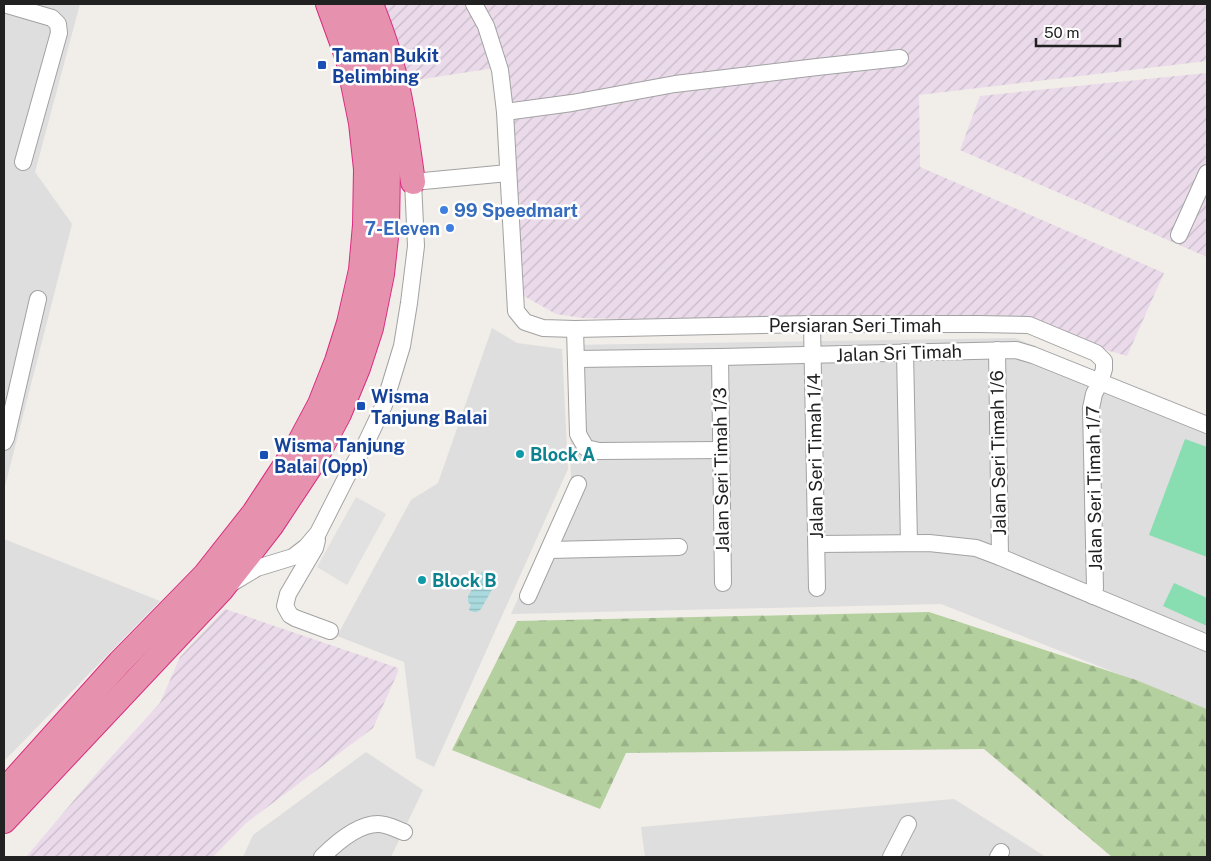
<svg xmlns="http://www.w3.org/2000/svg" width="1211" height="861" font-family="'Public Sans',sans-serif">
  <style>
    .residential { fill: #dfdede }
    .industrial { fill: url(#industrial-furrows) }
    .forest { fill: url(#forest-firs) }
    .pitch { fill: #88deb1 }
    .parking { fill: #e1e1e1 }
    .water { fill: url(#water-rules) }
    .lines { fill: none; stroke-linecap: round; stroke-linejoin: round }
    .minor-casing { stroke: #a2a2a2; stroke-width: 18 }
    .highway-casing { stroke: #d92c80; stroke-width: 26 }
    .minor { stroke: #fff; stroke-width: 16 }
    .highway { stroke: #e692ae; stroke-width: 24 }
    .transit-dot { fill: #1a4fb4; stroke: #fff; stroke-width: 2 }
    .shop-dot { fill: #3f7fe0; stroke: #fff; stroke-width: 2 }
    .culture-dot { fill: #0f9aa8; stroke: #fff; stroke-width: 2 }
    .labels { text-anchor: middle; dominant-baseline: central; stroke-width: 5; stroke-linejoin: round; paint-order: stroke }
    .transit-label { font-size: 18px; font-weight: bold; fill: #164399; stroke: #fff; text-anchor: start }
    .shop-label { font-size: 18px; font-weight: bold; fill: #366cbe; stroke: #fff; text-anchor: start }
    .street-label { font-size: 18px; fill: #212121; stroke: #fff }
    .culture-label { font-size: 18px; font-weight: bold; fill: #0d838f; stroke: #fff; text-anchor: start }
  </style>
  <defs>
    <pattern id="industrial-furrows" width="10" height="10" patternUnits="userSpaceOnUse" patternTransform="scale(1.25)"><rect width="10" height="10" fill="#eadaea"/><path d="M-1 1l2-2M0 10L10 0M9 11l2-2" fill="none" stroke="#c8bbc8"/></pattern>
    <pattern id="forest-firs" width="22" height="20" patternUnits="userSpaceOnUse" patternTransform="scale(1.25)"><rect width="22" height="20" fill="#b4d09e"/><path d="M5 1l3.5 6h-7zM16 11l3.5 6h-7z" fill="#9ab288"/></pattern>
    <pattern id="water-rules" width="6" height="5" patternUnits="userSpaceOnUse" patternTransform="scale(1.25)"><rect width="6" height="5" fill="#aadade"/><path d="M0 2.5h6" fill="none" stroke="#92bbbe"/></pattern>
  </defs>
  <rect width="100%" height="100%" fill="#f1ede8"/>
  <g class="residential">
    <path d="M4 4H80L35 172 72 224 4 490Z"/>
    <path d="M492 328 517 343 562 349 568 469 434 767 416 758 404 662 337 636 411 500 438 483Z"/>
    <path d="M1015 338 1207 415V709L941 604 511 614 571 482 569 345Z"/>
    <path d="M4 539 160 601 4 761Z"/>
    <path d="M366 752 423 790 391 857H243L253 835Z"/>
    <path d="M954 799 1046 857H645L641 827Z"/>
  </g>
  <g class="industrial">
    <path d="M382 4H1207V61L919 95 920 167 1164 273 1127 356 1027 327 583 318 556 314 524 296 508 66 409 81Z"/>
    <path d="M1207 73V257L960 150 980 96Z"/>
    <path d="M225 609 398 668V672L373 728 246 823 213 857H26L103 766 160 703 180 657Z"/>
  </g>
  <path class="forest" d="M929 612 1136 680 1207 709V857H1112L984 749 626 753 600 809 452 750 517 621Z"/>
  <g class="pitch">
    <path d="M1185 439 1207 447V557L1149 535Z"/>
    <path d="M1174 583 1207 598V626L1163 606Z"/>
  </g>
  <path class="parking" d="M356 497 386 514 347 585 317 567Z"/>
  <path class="water" d="M484 571H492L498 576V579L481 609C477 613 474 613 469 610L470 606 471 605 468 602V596L481 573Z"/>
  <g class="lines">
    <defs>
      <g id="minor">
        <path d="M4 4 52 18 58 24 59 33 23 162"/>
        <path d="M474 4 486 26 500 70 505 112 516 311 525 322 543 328 575 329 812 324H978L1029 325 1096 353 1104 361V369L1100 382 1094 394 1091 408 1095 588 1093 596"/>
        <path d="M505 112 572 103 675 84 817 67 900 58"/>
        <path d="M1179 235 1207 173"/>
        <path d="M812 324 817 588"/>
        <path d="M575 329 578 434 586 448 599 451 721 450"/>
        <path d="M997 350 1000 557"/>
        <path d="M905 352 909 543"/>
        <path d="M720 357 723 583"/>
        <path d="M576 359 720 357 1016 350 1033 355 1207 425"/>
        <path d="M4 442 6 438 38 299"/>
        <path d="M317 540 315 548 288 594 285 606 290 615 295 618 330 631"/>
        <path d="M817 544 929 543 976 548 1000 557 1207 643"/>
        <path d="M549 550 679 547"/>
        <path d="M232 583 257 568 293 557 306 547 318 533 347 476 366 443 384 405 402 346 409 303 416 246 413 182 508 173"/>
        <path d="M528 596 578 484"/>
        <path d="M322 857C335 844 358 824 378 824 387 824 396 829 404 832"/>
        <path d="M891 857 908 824"/>
        <path d="M998 857 1001 852"/>
      </g>
      <g id="highway">
        <path d="M371 4C378 22 385 40 390 59 402 99 407 141 413 182"/>
        <path d="M4 791 120 662 205 575 254 513 296 449 320 404 337 361 349 323 361 270 365 225 366 169 361 123 348 59 328 4"/>
        <path d="M4 821 222 589 271 526 314 461 339 414 358 368 371 328 382 274 387 228 388 167 383 118 368 51 352 4"/>
      </g>
    </defs>
    <use href="#minor" class="minor-casing"/>
    <use href="#highway" class="highway-casing"/>
    <use href="#minor" class="minor"/>
    <use href="#highway" class="highway"/>
  </g>
  <g class="transit-dot">
    <rect x="317" y="60" width="10" height="10" rx="2.5"/>
    <rect x="356" y="401" width="10" height="10" rx="2.5"/>
    <rect x="259" y="450" width="10" height="10" rx="2.5"/>
  </g>
  <g class="shop-dot">
    <circle cx="444" cy="210" r="5"/>
    <circle cx="450" cy="228" r="5"/>
  </g>
  <g class="culture-dot">
    <circle cx="520" cy="454" r="5"/>
    <circle cx="422" cy="580" r="5"/>
  </g>
  <g class="labels">
    <g class="transit-label">
      <text x="332" y="55">Taman Bukit<tspan x="332" dy="21">Belimbing</tspan></text>
      <text x="371" y="396">Wisma<tspan x="371" dy="21">Tanjung Balai</tspan></text>
      <text x="274" y="445">Wisma Tanjung<tspan x="274" dy="21">Balai (Opp)</tspan></text>
    </g>
    <g class="shop-label">
      <text x="454" y="210">99 Speedmart</text>
      <text x="440" y="228" text-anchor="end">7-Eleven</text>
    </g>
    <g class="street-label">
      <text x="855" y="325">Persiaran Seri Timah</text>
      <text transform="translate(899 353) rotate(-2)">Jalan Sri Timah</text>
      <text transform="translate(998 453) rotate(-91)">Jalan Seri Timah 1/6</text>
      <text transform="translate(815 456) rotate(-91)">Jalan Seri Timah 1/4</text>
      <text transform="translate(721 470) rotate(-91)">Jalan Seri Timah 1/3</text>
      <text transform="translate(1094 488) rotate(-91)">Jalan Seri Timah 1/7</text>
    </g>
    <g class="culture-label">
      <text x="530" y="454">Block A</text>
      <text x="432" y="580">Block B</text>
    </g>
  </g>
  <rect width="1211" height="861" fill="none" stroke="#212121" stroke-width="10"/>
  <path d="M1036 38v8h84v-8" fill="none" stroke="#212121" stroke-width="2.5"/>
  <text x="1044" y="38" font-size="15" fill="#212121" stroke="#ffffff" stroke-width="4" paint-order="stroke">50 m</text>
</svg>
